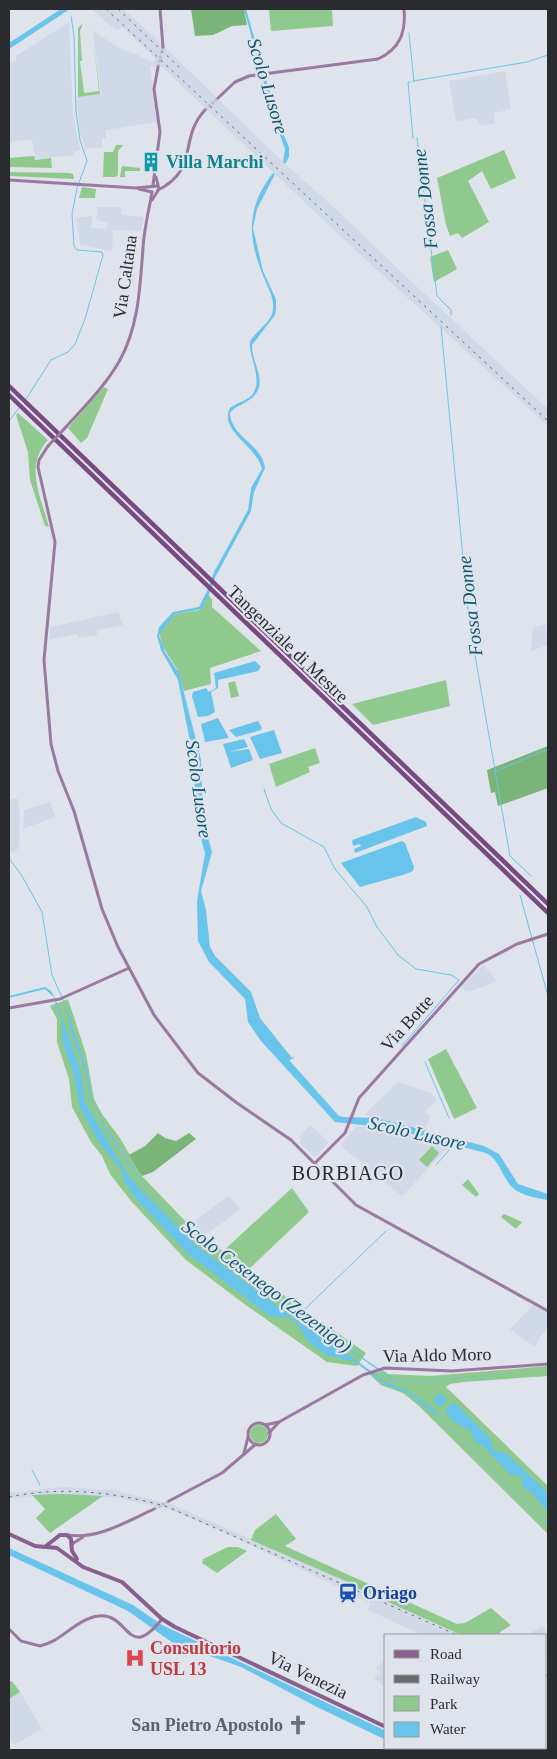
<svg xmlns="http://www.w3.org/2000/svg" width="557" height="1759" font-family="'Times New Roman',serif">
  <style>
    .built { fill: #d1d8e7 }
    .green { fill: #90c98d }
    .forest { fill: #7bb478 }
    .water { fill: #69c4ec }
    .lines { fill: none; stroke-linecap: round; stroke-linejoin: round }
    .stream { stroke: #69c4ec; stroke-width: 1 }
    .canal { stroke: #69c4ec; stroke-width: 3 }
    .secondary-tunnel { stroke: #bbbec5; stroke-width: 3; stroke-dasharray: 3 1.5; stroke-linecap: butt }
    .secondary { stroke: #9b78a0; stroke-width: 3 }
    .primary { stroke: #895f8f; stroke-width: 4 }
    .highway { stroke: #794981; stroke-width: 4.5 }
    .rail { stroke: #686a6e; stroke-width: 1; stroke-dasharray: 2.5 5; stroke-linecap: butt }
    .secondary-bridge { stroke: #9b78a0; stroke-width: 3 }
    .labels { text-anchor: middle; dominant-baseline: central; stroke-width: 4.5; stroke-linejoin: round; paint-order: stroke }
    .culture-label { font-size: 18px; font-weight: bold; fill: #0d838f; stroke: #dfe3eb; text-anchor: start }
    .street-label { font-size: 18px; fill: #2a2b2e; stroke: #dfe3eb }
    .transit-label { font-size: 18px; font-weight: bold; fill: #164399; stroke: #dfe3eb; text-anchor: start }
    .health-label { font-size: 18px; font-weight: bold; fill: #be3a42; stroke: #dfe3eb; text-anchor: start }
    .worship-label { font-size: 18px; font-weight: bold; fill: #5b616d; stroke: #dfe3eb; text-anchor: end }
    .water-label { font-size: 19px; font-style: italic; fill: #0a5772; stroke: #dfe3eb }
    .quarter-label { font-size: 20px; letter-spacing: 1px; fill: #2a2b2e; stroke: #dfe3eb }
  </style>
  <rect width="100%" height="100%" fill="#dfe3eb"/>
  <g class="built">
    <path d="M91 9H123L152 35 283 162 338 211 413 283 548 409V426L353 248 162 67 150 66 157 122 106 130V138H102V147L86 149 80 133 77 97 101 94 93 30 118 48 136 54 152 63 156 59 122 27 117 31Z"/>
    <path d="M69 22 73 114 80 150 75 151 74 155 35 159 32 139 9 142V63L16 61V56Z"/>
    <path d="M505 71 511 109 494 113 495 123 481 126 476 118 459 121 456 120 449 81Z"/>
    <path d="M98 207H121V215L144 217 141 231 113 230 112 251 80 245 76 218 92 216 91 228 107 229V223L96 219Z"/>
    <path d="M118 612 123 625 97 630V635L79 638 78 634 49 640 51 627Z"/>
    <path d="M546 624 548 645 531 651 533 628Z"/>
    <path d="M17 798 20 812 19 847 14 853 9 850V800Z"/>
    <path d="M50 802 55 817 23 829 24 810Z"/>
    <path d="M483 965 497 981 469 992 460 989Z"/>
    <path d="M398 1082 431 1093 437 1100 425 1111 430 1117 425 1130 364 1115Z"/>
    <path d="M310 1125 329 1142 315 1157 299 1143 301 1140 299 1137Z"/>
    <path d="M368 1126 386 1129 449 1146 402 1196 343 1148 342 1143 356 1127Z"/>
    <path d="M228 1196 240 1209 225 1221 201 1238 187 1227Z"/>
    <path d="M533 1305 548 1313V1328L541 1335 535 1347 510 1329Z"/>
    <path d="M63 1487 112 1490 170 1504 328 1573 461 1635H422L368 1610 370 1603 358 1598H350L344 1595 338 1587 221 1531 168 1509 118 1498 81 1495H41L9 1499V1493Z"/>
    <path d="M542 1627 548 1634V1655L546 1653V1635H527Z"/>
    <path d="M386 1659V1688L374 1678 381 1673 376 1668Z"/>
    <path d="M20 1692 42 1729 14 1745 9 1734V1699Z"/>
  </g>
  <g class="green">
    <path d="M269 9H332L333 26 271 31Z"/>
    <path d="M83 23 80 31 82 61H80L84 93 99 91 93 36 100 94 78 97V28Z"/>
    <path d="M116 145H123L118 151V175L115 177H103L104 152H113Z"/>
    <path d="M504 150 516 178 491 189 482 171 468 181 489 222 462 238 458 233 450 236 446 225 437 178Z"/>
    <path d="M34 156 35 160 51 158 52 168 9 167V158Z"/>
    <path d="M122 166 140 168V171H125V177H120Z"/>
    <path d="M9 172 69 173 73 174 74 179 9 176Z"/>
    <path d="M82 187 96 189 95 198H79Z"/>
    <path d="M448 250 457 269 434 282 430 257Z"/>
    <path d="M104 387 108 389 87 438 81 443 68 428Z"/>
    <path d="M18 413 48 440C24 466 41 497 49 527L45 526 30 480 28 452 16 415Z"/>
    <path d="M208 595 212 599V607L261 651 210 668 211 684 184 691 177 669 163 647 159 632 175 614 200 610Z"/>
    <path d="M446 680 450 706 373 725 352 704Z"/>
    <path d="M235 681 239 696 231 698 228 683Z"/>
    <path d="M315 748 320 763 308 767 310 772 276 787 269 764Z"/>
    <path d="M68 999 86 1054 94 1099 102 1114 120 1138 142 1176 189 1225 187 1227 223 1251 292 1188 309 1212 248 1270 366 1353 357 1366 327 1362 243 1303 186 1260 131 1201 110 1174 102 1156 91 1142 72 1107 69 1079 57 1042V1019L50 1006Z"/>
    <path d="M446 1049 477 1108 454 1119 428 1059Z"/>
    <path d="M432 1146 439 1153 427 1167 419 1160Z"/>
    <path d="M468 1179 479 1194 476 1197 462 1185Z"/>
    <path d="M504 1214 522 1222 516 1229 501 1217Z"/>
    <path d="M548 1366V1376L463 1382 450 1384 446 1387 548 1486V1534L419 1406 403 1393 381 1385 369 1374 384 1371 388 1374 430 1376Z"/>
    <circle cx="259" cy="1434" r="9"/>
    <path d="M63 1494 103 1496 50 1533 36 1518 45 1509 32 1495Z"/>
    <path d="M276 1514 296 1539 285 1546 457 1624 465 1623 491 1608 511 1625 499 1633 503 1635H461L357 1588V1586L251 1540 255 1530Z"/>
    <path d="M228 1547H238L247 1551 217 1573 202 1563 203 1559Z"/>
    <path d="M12 1681 20 1692 9 1699V1682Z"/>
  </g>
  <g class="forest">
    <path d="M191 9H244L247 25 232 26 213 35 195 36Z"/>
    <path d="M548 746V788L498 806 495 792 491 793 487 770Z"/>
    <path d="M158 1133 165 1138 176 1141 189 1133 196 1139 153 1172 142 1176 129 1155 145 1146Z"/>
  </g>
  <g class="water">
    <path d="M61 9H70L9 49V43Z"/>
    <path d="M244 9H246L279 124 289 147V157L285 164 283 162 285 149 272 113Z"/>
    <path d="M273 173 275 174 257 209 253 228 263 271 276 299V309L275 315 252 345C251 362 269 382 253 397 246 404 236 405 230 413 231 437 262 444 265 468L254 492 251 511 217 574 214 572 248 510 251 488 262 469C258 447 218 431 230 408 236 403 246 401 251 396 265 381 248 357 250 341 256 332 268 324 272 314 276 301 269 290 264 278 247 237 246 208 273 173Z"/>
    <path d="M206 593 208 595 202 609 175 614 159 635 165 652 179 673 201 760 203 819 212 852 201 891 206 910 210 947 215 956 251 992 260 1018 292 1058 289 1060 338 1115 342 1117 377 1118 484 1146 499 1154 518 1184 548 1194V1200C537 1198 522 1196 513 1188 502 1178 501 1161 486 1153L389 1128 335 1122 261 1041 248 1022 245 999 209 962 198 941 197 901 205 853 197 824 193 757 178 680 161 650 157 636 159 627 173 612 199 607Z"/>
    <path d="M255 661 261 667 258 671 218 680V688L211 692 215 712 208 716 198 717 192 696 193 692 206 688 209 692 216 688 214 673Z"/>
    <path d="M218 718 229 738 205 742 201 724Z"/>
    <path d="M258 721 262 728 261 730 236 737 229 730Z"/>
    <path d="M274 730 282 753 260 759 250 737Z"/>
    <path d="M244 739 248 747 229 752 249 749 253 760 231 768 223 744Z"/>
    <path d="M416 817 426 822 427 826 355 853 354 849 361 846 360 844 353 846 352 840Z"/>
    <path d="M402 841 405 843 414 867 413 871 406 874 360 887 341 863Z"/>
    <path d="M45 987 51 991 55 998 45 989 9 998V996Z"/>
    <path d="M64 1000 88 1073 92 1102 110 1133 147 1189 185 1227 254 1282 395 1380 415 1381 548 1372 415 1382 394 1381 253 1283 184 1227 146 1189 108 1133 90 1099 86 1073 71 1032Z"/>
    <path d="M55 1002H57L81 1072 85 1102 122 1165 137 1186 197 1246 300 1323 328 1340 386 1382 407 1390 436 1411 439 1418 406 1392 386 1385 355 1362 326 1355 308 1342 298 1325 288 1317H271L189 1255 137 1200 124 1181 121 1169 100 1144 80 1108 74 1075 62 1041V1021Z"/>
    <circle cx="440" cy="1400" r="6"/>
    <path d="M454 1402 490 1438 493 1450 506 1453 544 1489 548 1495V1511L542 1506 534 1495 523 1488 521 1476 510 1475 483 1446 474 1441 470 1430C461 1427 448 1420 445 1410Z"/>
    <path d="M9 1548 133 1605 162 1625 386 1731V1740L317 1707 241 1667 173 1643 128 1611 9 1555Z"/>
  </g>
  <g class="lines">
    <g class="stream">
      <path d="M409 33 414 82"/>
      <path d="M413 81 527 62 548 55"/>
      <path d="M410 82H408L413 138"/>
      <path d="M417 138 437 296 451 310V315"/>
      <path d="M441 326 469 621 510 856 531 876"/>
      <path d="M26 399 51 360 68 352 75 344 85 319 103 255 102 252 77 250 74 246 72 214 77 188 87 161 80 140 76 111 74 36 71 16"/>
      <path d="M9 421 19 408"/>
      <path d="M494 772 548 749"/>
      <path d="M264 789 271 809 281 823 324 847 335 869 367 907 377 927 398 955 416 969 451 975 459 980 402 1046"/>
      <path d="M9 858 22 876 42 912 52 975 64 1002"/>
      <path d="M520 895 548 996"/>
      <path d="M288 1061 294 1057"/>
      <path d="M425 1062 449 1118"/>
      <path d="M436 1165 451 1148"/>
      <path d="M303 1311 386 1231"/>
      <path d="M438 1416 548 1524"/>
      <path d="M32 1470 40 1485"/>
    </g>
    <path class="canal" d="M206 598 216 571"/>
    <g class="secondary-tunnel">
      <path d="M158 67 163 47"/>
      <path d="M205 110 218 98"/>
      <path d="M154 1509 169 1501"/>
    </g>
    <g class="secondary">
      <path d="M160 9 163 47"/>
      <path d="M218 98 235 82 249 76 378 59C400 49 406 32 404 9"/>
      <path d="M9 180 136 188 157 186"/>
      <path d="M153 185 160 132 154 89 158 67"/>
      <path d="M139 189 152 192"/>
      <path d="M158 190C200 169 178 139 205 110"/>
      <path d="M152 200 159 189 156 177"/>
      <path d="M65 428C85 406 106 385 120 360 139 325 140 286 143 248 144 229 149 210 152 192"/>
      <path d="M48 446 39 460 38 467 55 542 44 660 51 744 58 771 74 811 102 909 118 947 154 1015 198 1073 237 1103 291 1140 356 1205 548 1311"/>
      <path d="M9 1008 60 999 129 968"/>
      <path d="M315 1163 345 1133 359 1098 479 964 517 944 548 934"/>
      <circle cx="259" cy="1434" r="11"/>
      <path d="M265 1425 279 1422 363 1375 385 1368 452 1371 548 1364"/>
      <path d="M269 1433 279 1422"/>
      <path d="M244 1453 248 1437"/>
      <path d="M169 1501 222 1473 256 1444"/>
      <path d="M68 1535C97 1540 128 1521 154 1509"/>
      <path d="M72 1544 83 1537"/>
      <path d="M9 1629 21 1641 40 1646C61 1642 77 1618 99 1616 130 1613 127 1663 162 1619"/>
    </g>
    <g class="primary">
      <path d="M9 1534 35 1546 57 1548 83 1567 122 1582 162 1619 175 1627 386 1727"/>
      <path d="M46 1546 60 1535H67L71 1539 72 1551 77 1559"/>
      <path d="M432 1748 438 1750"/>
    </g>
    <g class="highway">
      <path d="M9 386 548 904"/>
      <path d="M9 395 548 913"/>
    </g>
    <g class="rail">
      <path d="M106 9 548 421"/>
      <path d="M118 9 179 67"/>
      <path d="M9 1497C62 1486 116 1492 168 1507L457 1635"/>
      <path d="M546 1675 548 1676"/>
    </g>
    <path class="secondary-bridge" d="M48 446 65 428"/>
  </g>
  <defs>
    <symbol id="building-bare" viewBox="-9 -9 18 18"><path d="M-4-6H4V6H1V3H-1V6H-4ZM-2.5-4.3h1.7v1.8h-1.7ZM.8-4.3h1.7v1.8H.8ZM-2.5-1h1.7V.8h-1.7ZM.8-1h1.7V.8H.8Z" fill="#0f9aa8" stroke="#dfe3eb" stroke-width="2.5" paint-order="stroke"/></symbol>
    <symbol id="station-bare" viewBox="-9 -9 18 18"><path d="M-3-6H3Q5-6 5-4V2Q5 4 3 4L4.5 6H3L1.5 4h-3L-3 6H-4.5L-3 4Q-5 4-5 2V-4Q-5-6-3-6ZM-3.5-4v3h7v-3ZM-3.5 1v1.5H-2V1ZM2 1v1.5H3.5V1Z" fill="#1a4fb4" stroke="#dfe3eb" stroke-width="2.5" paint-order="stroke"/></symbol>
    <symbol id="hospital-bare" viewBox="-9 -9 18 18"><path d="M-5-5h3v3.5h4V-5h3V5h-3V1.5h-4V5h-3Z" fill="#e0444e" stroke="#dfe3eb" stroke-width="2.5" paint-order="stroke"/></symbol>
    <symbol id="church-bare" viewBox="-9 -9 18 18"><path d="M-1.2-6h2.4v3.5h3.3v2.4h-3.3V6h-2.4V-.1h-3.3v-2.4h3.3Z" fill="#6b7280" stroke="#dfe3eb" stroke-width="2.5" paint-order="stroke"/></symbol>
  </defs>
  <g fill-rule="evenodd">
    <use href="#building-bare" x="137" y="148" width="28" height="28"/>
    <use href="#station-bare" x="334" y="1579" width="28" height="28"/>
    <use href="#hospital-bare" x="121" y="1644" width="28" height="28"/>
    <use href="#church-bare" x="284" y="1711" width="28" height="28"/>
  </g>
  <g class="labels">
    <g class="culture-label">
      <text x="166" y="162">Villa Marchi</text>
    </g>
    <g class="street-label">
      <text transform="translate(125 277) rotate(-82)">Via Caltana</text>
      <text transform="translate(288 644) rotate(44)">Tangenziale di Mestre</text>
      <text transform="translate(407 1023) rotate(-48)">Via Botte</text>
      <text transform="translate(437 1355) rotate(-1)">Via Aldo Moro</text>
      <text transform="translate(308 1675) rotate(26)">Via Venezia</text>
    </g>
    <g class="transit-label">
      <text x="363" y="1593">Oriago</text>
    </g>
    <g class="health-label">
      <text x="150" y="1648">Consultorio<tspan x="150" dy="21">USL 13</tspan></text>
    </g>
    <g class="worship-label">
      <text x="283" y="1725">San Pietro Apostolo</text>
    </g>
    <g class="water-label">
      <text transform="translate(268 86) rotate(73)">Scolo Lusore</text>
      <text transform="translate(425 199) rotate(-97)">Fossa Donne</text>
      <text transform="translate(470 606) rotate(-97)">Fossa Donne</text>
      <text transform="translate(199 789) rotate(82)">Scolo Lusore</text>
      <text transform="translate(417 1133) rotate(13)">Scolo Lusore</text>
      <text transform="translate(267 1286) rotate(37)">Scolo Cesenego (Zezenigo)</text>
    </g>
    <g class="quarter-label">
      <text x="348" y="1173">BORBIAGO</text>
    </g>
  </g>
  <rect width="557" height="1759" fill="none" stroke="#2a2b2e" stroke-width="20"/>
  <rect x="384" y="1634" width="162" height="115" fill="#dfe3eb" stroke="#97999f"/>
  <rect x="394" y="1650" width="25" height="8" fill="#895f8f" stroke="#97999f"/>
  <text x="430" y="1659" font-size="15" fill="#2a2b2e">Road</text>
  <rect x="394" y="1675" width="25" height="8" fill="#686a6e" stroke="#97999f"/>
  <text x="430" y="1684" font-size="15" fill="#2a2b2e">Railway</text>
  <rect x="394" y="1696" width="25" height="15" fill="#90c98d" stroke="#97999f"/>
  <text x="430" y="1709" font-size="15" fill="#2a2b2e">Park</text>
  <rect x="394" y="1722" width="25" height="15" fill="#69c4ec" stroke="#97999f"/>
  <text x="430" y="1734" font-size="15" fill="#2a2b2e">Water</text>
</svg>
